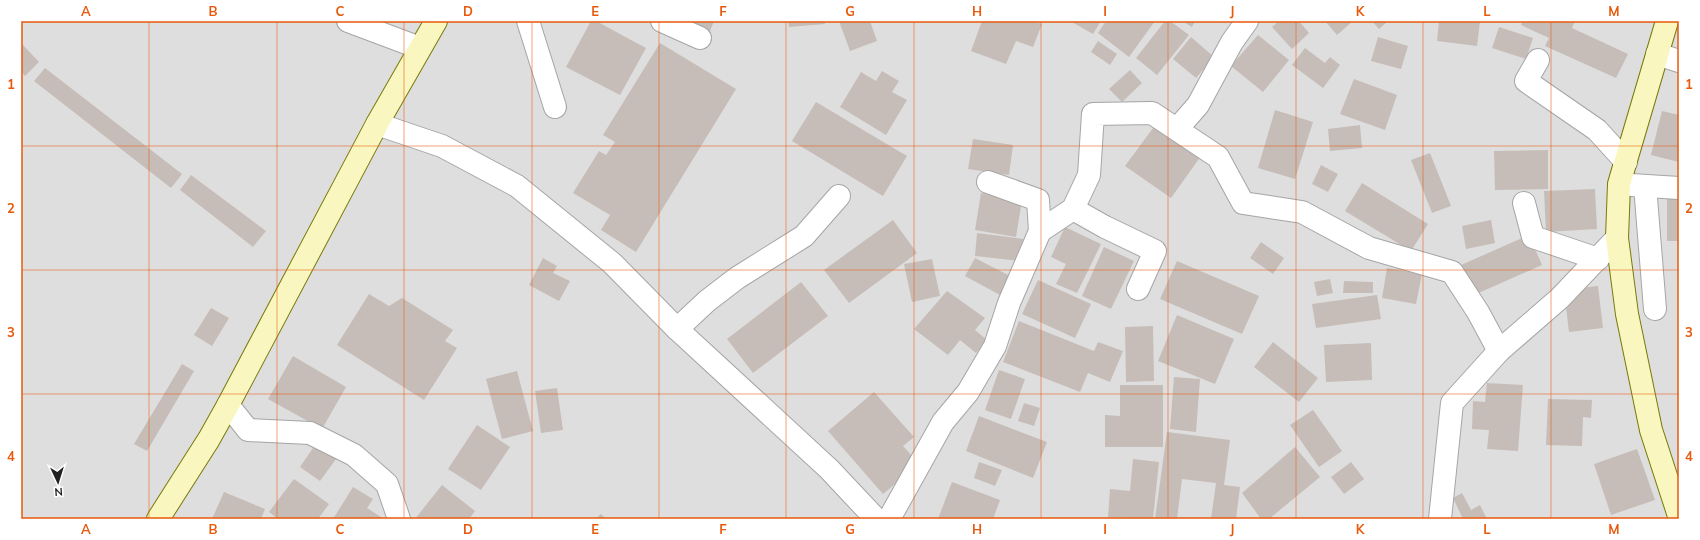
<svg xmlns="http://www.w3.org/2000/svg" width="1700" height="540" font-family="Mulish,sans-serif">
  <style>
    .residential { fill: #dfdede }
    .building { fill: #c6bdb8 }
    .lines { fill: none; stroke-linecap: round; stroke-linejoin: round }
    .street-casing { stroke: #a5a5a5; stroke-width: 24 }
    .secondary-casing { stroke: #777a07; stroke-width: 24 }
    .street { stroke: #fff; stroke-width: 22 }
    .secondary { stroke: #f9f7bf; stroke-width: 22 }
    .grid { fill: none; stroke: #e8590c; stroke-width: 1; stroke-opacity: 0.55 }
    .neatline { fill: none; stroke: #e8590c; stroke-width: 1.5 }
    .grid-label { font-size: 13px; text-anchor: middle; font-weight: bold; fill: #e8590c }
  </style>
  <rect width="100%" height="100%" fill="#f1eee8"/>
  <rect class="residential" x="21" y="21" width="1658" height="498"/>
  <g class="building">
    <path d="M591 21H596L646 48 620 95 566 67Z"/>
    <path d="M689 21H714L710 31Z"/>
    <path d="M788 21H824L825 24 789 27Z"/>
    <path d="M839 21H870L877 41 850 51Z"/>
    <path d="M982 21H1034L1042 24 1033 47 1016 41 1006 64 971 51Z"/>
    <path d="M1070 21H1101L1093 34Z"/>
    <path d="M1106 21H1155L1129 57 1098 33Z"/>
    <path d="M1165 21H1170L1189 35 1157 75 1136 58Z"/>
    <path d="M1182 21H1195L1192 27Z"/>
    <path d="M1279 21H1299L1309 33 1292 49 1272 27Z"/>
    <path d="M1325 21H1353L1337 35Z"/>
    <path d="M1372 21H1388L1379 29Z"/>
    <path d="M1439 21H1480L1477 46 1437 41Z"/>
    <path d="M1523 21H1575L1572 28 1628 54 1616 78 1545 46 1549 38 1521 25Z"/>
    <path d="M1499 27 1533 38 1526 59 1492 48Z"/>
    <path d="M1258 35 1289 60 1263 92 1231 66Z"/>
    <path d="M1191 37 1214 57 1196 78 1173 59Z"/>
    <path d="M1378 37 1408 46 1401 69 1371 61Z"/>
    <path d="M1098 41 1117 54 1110 65 1091 52Z"/>
    <path d="M21 43 39 62 25 76 21 71Z"/>
    <path d="M660 43 736 89 636 252 601 230 610 215 573 193 599 151 606 155 615 142 603 135Z"/>
    <path d="M1305 48 1325 63 1330 57 1340 65 1323 88 1292 65Z"/>
    <path d="M45 68 182 174 171 188 34 81Z"/>
    <path d="M1130 70 1142 83 1122 102 1109 89Z"/>
    <path d="M882 71 899 81 892 92 907 100 886 135 840 107 861 72 876 81Z"/>
    <path d="M1354 79 1397 95 1385 130 1340 114Z"/>
    <path d="M816 102 907 156 883 196 792 141Z"/>
    <path d="M1275 110 1313 122 1295 179 1258 168Z"/>
    <path d="M1662 111 1679 115V162L1651 155Z"/>
    <path d="M1156 124 1201 156 1171 198 1125 166Z"/>
    <path d="M1360 125 1362 148 1330 151 1328 129Z"/>
    <path d="M973 139 1013 145 1009 175 968 169Z"/>
    <path d="M1548 150V189L1495 190 1494 151Z"/>
    <path d="M1430 153 1451 206 1432 213 1411 160Z"/>
    <path d="M1321 165 1338 174 1328 192 1312 184Z"/>
    <path d="M191 175 266 231 253 247 180 190Z"/>
    <path d="M1362 183 1428 224 1411 251 1345 211Z"/>
    <path d="M1595 189 1597 229 1546 232 1544 191Z"/>
    <path d="M981 193 1022 200 1016 237 975 230Z"/>
    <rect x="1667" y="197" width="12" height="44"/>
    <path d="M893 220 917 253 849 303 824 270Z"/>
    <path d="M1491 220 1495 243 1466 249 1462 226Z"/>
    <path d="M1065 227 1101 244 1077 293 1056 284 1066 264 1051 257Z"/>
    <path d="M977 233 1023 239 1020 261 975 256Z"/>
    <path d="M1529 235 1542 265 1474 295 1461 265Z"/>
    <path d="M1261 242 1284 258 1273 274 1250 258Z"/>
    <path d="M1104 247 1134 261 1111 309 1082 296Z"/>
    <path d="M543 258 557 266 553 273 570 281 559 301 529 285Z"/>
    <path d="M975 258 1010 276 1000 295 965 276Z"/>
    <path d="M932 259 940 296 912 302 904 264Z"/>
    <path d="M1177 261 1259 296 1242 334 1160 299Z"/>
    <path d="M1387 268 1422 274 1416 304 1382 298Z"/>
    <path d="M1330 279 1333 293 1317 296 1314 282Z"/>
    <path d="M1038 280 1091 304 1075 338 1022 314Z"/>
    <path d="M1344 281 1373 282V293H1343Z"/>
    <path d="M801 282 828 316 753 373 727 339Z"/>
    <path d="M1598 286 1603 328 1569 332 1564 290Z"/>
    <path d="M947 291 985 318 975 330 987 340 976 353 960 340 948 355 914 329Z"/>
    <path d="M369 294 389 306 402 298 453 330 445 341 457 348 424 400 337 345Z"/>
    <path d="M1377 295 1381 319 1316 328 1312 304Z"/>
    <path d="M211 308 229 318 212 346 194 335Z"/>
    <path d="M1177 315 1234 339 1215 384 1158 361Z"/>
    <path d="M1019 321 1094 351 1098 342 1123 351 1110 382 1088 373 1080 392 1003 362Z"/>
    <path d="M1153 326 1154 381 1126 382 1125 327Z"/>
    <path d="M1273 342 1318 378 1299 402 1254 367Z"/>
    <path d="M1371 343 1372 380 1326 382 1324 345Z"/>
    <path d="M293 356 346 387 322 429 268 399Z"/>
    <path d="M182 364 194 371 147 451 134 444Z"/>
    <path d="M999 370 1025 379 1011 419 985 410Z"/>
    <path d="M517 371 533 431 502 439 486 379Z"/>
    <path d="M1174 377 1200 379 1196 432 1170 429Z"/>
    <path d="M1487 383 1523 385 1518 451 1487 449 1489 430 1472 429 1473 401 1485 402Z"/>
    <path d="M1120 385H1163V447H1105V415L1120 416Z"/>
    <path d="M557 388 563 430 541 433 535 391Z"/>
    <path d="M874 392 914 437 903 446 919 464 883 494 828 431Z"/>
    <path d="M1548 399 1592 400 1591 418 1583 417 1582 446 1546 445Z"/>
    <path d="M1024 403 1040 408 1034 426 1018 421Z"/>
    <path d="M1313 410 1342 451 1319 467 1290 425Z"/>
    <path d="M979 416 1047 442 1033 478 966 451Z"/>
    <path d="M477 425 510 447 481 490 448 469Z"/>
    <path d="M1167 432 1230 440 1224 485 1240 487 1236 519H1211L1216 483 1182 479 1177 519H1155Z"/>
    <path d="M315 445 336 459 320 481 300 467Z"/>
    <path d="M1295 447 1320 477 1269 519H1261L1242 493Z"/>
    <path d="M1637 449 1655 500 1611 515 1594 464Z"/>
    <path d="M1133 459 1159 462 1153 519 1108 517 1110 489 1130 491Z"/>
    <path d="M979 462 1002 470 995 486 974 478Z"/>
    <path d="M1351 462 1364 479 1344 494 1331 477Z"/>
    <path d="M294 479 329 504 318 519H278L269 512Z"/>
    <path d="M952 482 1000 500 993 519H938Z"/>
    <path d="M442 485 475 511 469 519H415Z"/>
    <path d="M353 487 373 499 367 508 384 519H333Z"/>
    <path d="M224 492 265 509 261 519H212Z"/>
    <path d="M1462 493 1471 510 1480 505 1487 519H1463L1453 498Z"/>
    <path d="M601 514 606 519H595Z"/>
  </g>
  <g class="lines">
    <defs>
      <g id="street">
        <path d="M348 21 420 48"/>
        <path d="M528 21 555 107"/>
        <path d="M662 21 700 38"/>
        <path d="M1657 54 1679 61"/>
        <path d="M1538 60 1526 81 1597 130 1626 162"/>
        <path d="M377 124 442 146 517 186 612 263 677 329 829 469 876 519"/>
        <path d="M1177 129 1198 105 1232 42 1247 21"/>
        <path d="M1631 185 1679 188"/>
        <path d="M1645 186 1655 309"/>
        <path d="M1524 203 1533 237 1598 259"/>
        <path d="M1073 209 1105 227 1155 251 1138 289"/>
        <path d="M1040 231 1073 209 1089 175 1093 114 1152 113 1218 157 1243 203 1302 212 1369 248 1452 272 1478 312 1499 351"/>
        <path d="M677 329 707 301 737 278 804 236 839 196"/>
        <path d="M228 405 248 430 310 433 354 455 387 484 399 519"/>
        <path d="M889 519 943 422 968 392 995 346 1009 303 1040 231 1038 200 988 182"/>
        <path d="M1440 519 1452 403 1499 351 1560 298 1617 238"/>
      </g>
      <g id="secondary">
        <path d="M1667 21 1619 184 1617 238 1627 314 1651 430 1679 516"/>
        <path d="M158 519 209 439 228 405 377 124 436 21"/>
      </g>
    </defs>
    <use href="#street" class="street-casing"/>
    <use href="#secondary" class="secondary-casing"/>
    <use href="#street" class="street"/>
    <use href="#secondary" class="secondary"/>
  </g>
  <path class="grid" d="M149 21V519M277 21V519M404 21V519M532 21V519M659 21V519M786 21V519M914 21V519M1041 21V519M1168 21V519M1296 21V519M1423 21V519M1551 21V519M21 146H1679M21 270H1679M21 394H1679"/>
  <rect width="1700" height="540" fill="none" stroke="#ffffff" stroke-width="44"/>
  <g transform="translate(58 482) rotate(176)" stroke="#ffffff" stroke-width="3" paint-order="stroke">
  <path d="M0-3L7 15L0 10L-7 15Z" fill="#212121"/>
  <text y="-6" font-size="11" font-weight="bold" text-anchor="middle" fill="#212121">N</text>
  </g>
  <rect x="22" y="22" width="1656" height="496" class="neatline"/>
  <g class="grid-label">
    <text x="86" y="16">A</text>
    <text x="213" y="16">B</text>
    <text x="340" y="16">C</text>
    <text x="468" y="16">D</text>
    <text x="595" y="16">E</text>
    <text x="723" y="16">F</text>
    <text x="850" y="16">G</text>
    <text x="977" y="16">H</text>
    <text x="1105" y="16">I</text>
    <text x="1232" y="16">J</text>
    <text x="1360" y="16">K</text>
    <text x="1487" y="16">L</text>
    <text x="1614" y="16">M</text>
    <text x="11" y="89">1</text>
    <text x="1689" y="89">1</text>
    <text x="11" y="213">2</text>
    <text x="1689" y="213">2</text>
    <text x="11" y="337">3</text>
    <text x="1689" y="337">3</text>
    <text x="11" y="461">4</text>
    <text x="1689" y="461">4</text>
    <text x="86" y="534">A</text>
    <text x="213" y="534">B</text>
    <text x="340" y="534">C</text>
    <text x="468" y="534">D</text>
    <text x="595" y="534">E</text>
    <text x="723" y="534">F</text>
    <text x="850" y="534">G</text>
    <text x="977" y="534">H</text>
    <text x="1105" y="534">I</text>
    <text x="1232" y="534">J</text>
    <text x="1360" y="534">K</text>
    <text x="1487" y="534">L</text>
    <text x="1614" y="534">M</text>
  </g>
</svg>
